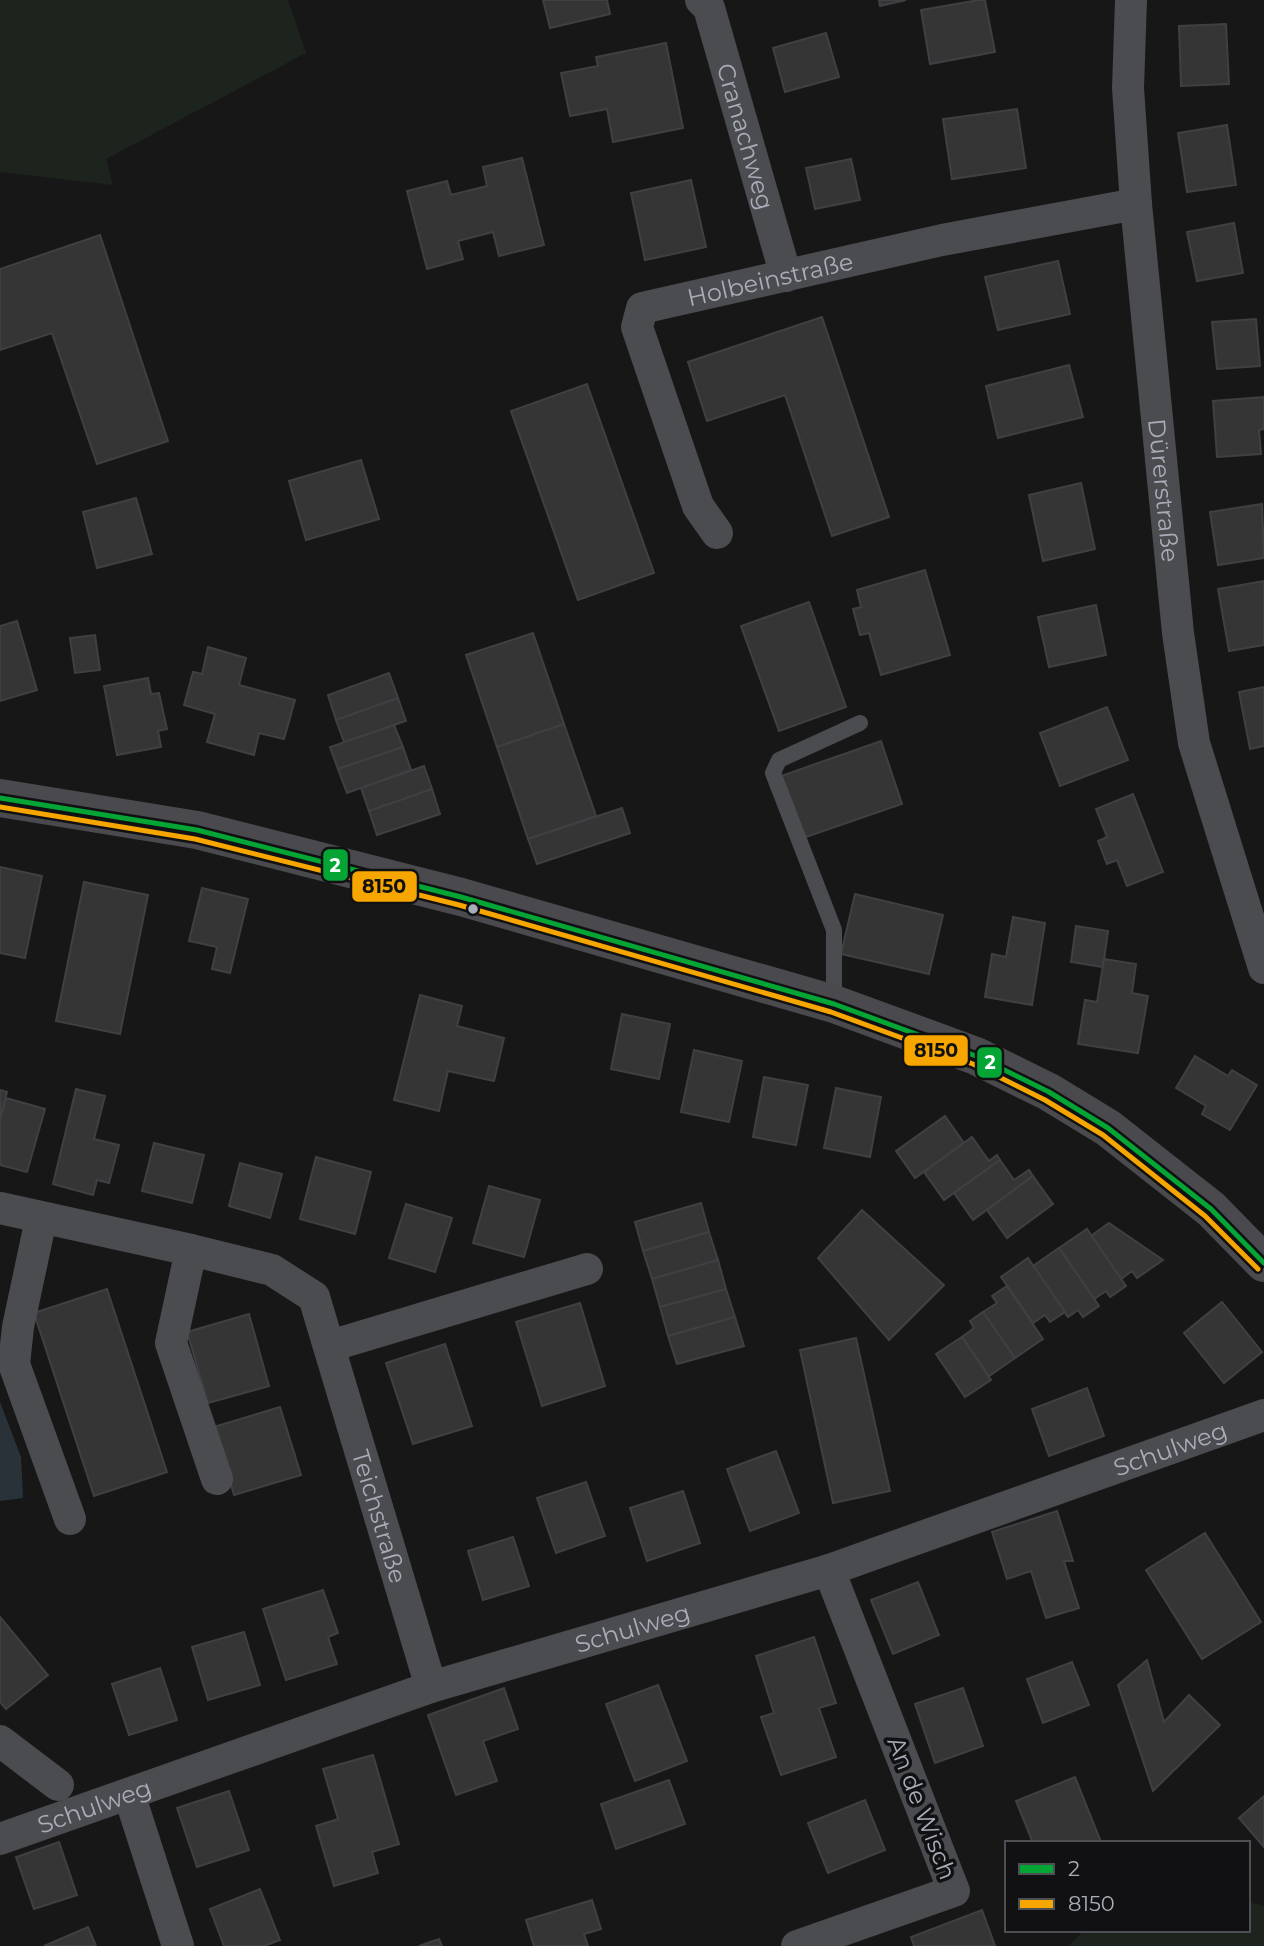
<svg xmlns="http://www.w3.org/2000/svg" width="1264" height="1946" font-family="Montserrat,sans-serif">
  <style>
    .green { fill: #1d241e }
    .water { fill: #2a3239 }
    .building { fill: #353536; stroke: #3f4043; stroke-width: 2 }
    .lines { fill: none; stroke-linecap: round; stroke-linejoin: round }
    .service { stroke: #4b4c50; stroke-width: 16 }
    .minor { stroke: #4b4c50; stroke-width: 32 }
    .secondary { stroke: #4a4a4e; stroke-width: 38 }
    .bus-1-casing { stroke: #111113; stroke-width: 10 }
    .bus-2-casing { stroke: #111113; stroke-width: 10 }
    .bus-1 { stroke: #04a535; stroke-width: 5 }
    .bus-2 { stroke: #f7a600; stroke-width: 5 }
    .bus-dot { fill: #a8adb8; stroke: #111113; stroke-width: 2.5 }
    .labels { text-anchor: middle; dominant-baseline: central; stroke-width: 7; stroke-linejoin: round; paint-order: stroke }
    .street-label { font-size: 24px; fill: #a8adb8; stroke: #111113 }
    .line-badge { stroke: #111113; stroke-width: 2.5 }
    .badge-label { font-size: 19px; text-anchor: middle; font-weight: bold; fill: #fff }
    .pale-badge-label { font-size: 19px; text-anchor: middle; font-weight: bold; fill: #111 }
  </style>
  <rect width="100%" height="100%" fill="#171717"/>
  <g class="green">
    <path d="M0 0H288L306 53 106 159 113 185 0 172Z"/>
    <path d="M1248 1902 1264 1906V1946H1068L1085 1930H1248Z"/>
  </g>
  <path class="water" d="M0 1402 21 1457 23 1498 0 1501Z"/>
  <g class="building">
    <path d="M543 0H607L610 14 550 28Z"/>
    <path d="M879 0H906L880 6Z"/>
    <path d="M979 0H985L995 52 930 64 921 10Z"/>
    <path d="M1226 24 1229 84 1181 86 1179 26Z"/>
    <path d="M826 33 839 77 785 92 773 48Z"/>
    <path d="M666 43 683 128 613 142 607 109 570 116 561 73 598 66 596 57Z"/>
    <path d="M1017 109 1026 168 952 179 943 119Z"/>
    <path d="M1227 125 1236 185 1187 192 1178 133Z"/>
    <path d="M522 158 544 245 499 256 493 232 458 241 463 259 427 269 407 191 447 181 451 195 487 186 483 167Z"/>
    <path d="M851 159 860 200 815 209 806 168Z"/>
    <path d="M691 180 706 247 645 260 631 193Z"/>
    <path d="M1234 223 1243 273 1197 281 1187 232Z"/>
    <path d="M100 235 168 441 97 464 52 333 0 350V269Z"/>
    <path d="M1058 261 1070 314 998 330 985 277Z"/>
    <path d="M822 317 889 517 832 536 785 395 707 421 688 362Z"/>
    <path d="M1256 319 1260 366 1217 369 1212 322Z"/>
    <path d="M1069 365 1083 417 998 438 986 386Z"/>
    <path d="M587 384 654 573 578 600 511 411Z"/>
    <path d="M1264 397V429L1259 430 1261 454 1217 457 1213 401Z"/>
    <path d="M361 460 379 519 306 540 289 481Z"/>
    <path d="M1081 483 1095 549 1043 561 1029 495Z"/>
    <path d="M136 498 152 554 97 568 83 512Z"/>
    <path d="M1262 504 1264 558 1218 565 1210 512Z"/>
    <path d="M925 570 950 655 881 675 869 633 860 635 853 609 861 607 857 590Z"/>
    <path d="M1264 581V645L1229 651 1218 589Z"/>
    <path d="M809 602 846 707 779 731 741 626Z"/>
    <path d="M1096 605 1106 655 1049 667 1038 617Z"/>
    <path d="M17 621 37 690 0 701V626Z"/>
    <path d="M533 633 564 724 497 747 466 655Z"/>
    <path d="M95 635 100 670 75 673 70 638Z"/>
    <path d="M208 647 246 658 239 685 295 700 284 739 259 733 254 755 207 742 215 714 184 705 193 672 202 674Z"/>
    <path d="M389 673 398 698 336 720 328 695Z"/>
    <path d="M148 678 151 694 159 693 167 729 158 731 161 747 117 755 104 686Z"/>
    <path d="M1264 687V746L1250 749 1239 692Z"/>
    <path d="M398 698 406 721 344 742 336 720Z"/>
    <path d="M1107 707 1128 760 1060 786 1040 733Z"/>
    <path d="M564 724 596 816 528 839 497 747Z"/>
    <path d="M394 725 403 747 338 769 330 747Z"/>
    <path d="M881 741 902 804 803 838 781 776Z"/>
    <path d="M403 747 411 770 347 793 338 769Z"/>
    <path d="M424 766 432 789 369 811 361 788Z"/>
    <path d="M432 789 440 814 377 835 369 811Z"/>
    <path d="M1133 794 1163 872 1127 886 1117 860 1107 864 1098 841 1107 837 1096 809Z"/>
    <path d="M622 808 630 833 537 864 528 839Z"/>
    <path d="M0 867 42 876 25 958 0 953Z"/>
    <path d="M84 882 148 895 120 1034 56 1021Z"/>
    <path d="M202 888 248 899 230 973 212 969 217 947 189 941Z"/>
    <path d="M855 894 943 915 929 974 841 954Z"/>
    <path d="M1013 917 1045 923 1032 1005 985 997 992 954 1006 957Z"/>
    <path d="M1076 926 1108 931 1103 967 1071 962Z"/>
    <path d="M1104 959 1136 964 1132 993 1148 996 1138 1053 1078 1044 1085 1000 1097 1002Z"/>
    <path d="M420 995 462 1006 457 1026 504 1038 494 1081 448 1071 439 1111 394 1100Z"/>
    <path d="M622 1014 670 1024 659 1079 611 1069Z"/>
    <path d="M694 1050 742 1061 729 1122 681 1112Z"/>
    <path d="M1195 1056 1228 1076 1232 1070 1257 1085 1230 1130 1202 1114 1206 1106 1176 1088Z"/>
    <path d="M764 1077 808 1085 796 1145 753 1137Z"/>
    <path d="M836 1088 881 1097 870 1157 824 1148Z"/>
    <path d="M76 1089 105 1096 94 1139 119 1145 109 1183 97 1180 93 1195 53 1184Z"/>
    <path d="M0 1090 7 1092 0 1119Z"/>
    <path d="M6 1098 45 1109 27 1172 0 1165V1119Z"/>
    <path d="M945 1116 964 1143 915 1178 896 1151Z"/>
    <path d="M972 1137 989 1161 997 1155 1000 1160 944 1200 924 1172Z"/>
    <path d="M154 1143 204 1155 192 1203 142 1191Z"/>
    <path d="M316 1157 371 1172 355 1234 300 1219Z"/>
    <path d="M1000 1160 1014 1180 1029 1170 1033 1176 973 1220 954 1193Z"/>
    <path d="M240 1163 282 1174 270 1218 229 1206Z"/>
    <path d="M1033 1176 1053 1204 1007 1238 987 1210Z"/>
    <path d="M489 1186 540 1200 524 1257 473 1243Z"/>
    <path d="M701 1203 709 1232 643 1251 635 1222Z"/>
    <path d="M406 1204 452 1218 435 1272 389 1258Z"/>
    <path d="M862 1210 944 1285 889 1340 818 1258Z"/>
    <path d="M1109 1223 1163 1260 1137 1278 1132 1271 1121 1279 1091 1236Z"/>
    <path d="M1087 1229 1126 1286 1110 1297 1106 1291 1094 1299 1059 1248Z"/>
    <path d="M709 1232 718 1260 652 1279 643 1251Z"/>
    <path d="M1059 1248 1099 1306 1083 1317 1078 1310 1068 1317 1033 1266Z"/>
    <path d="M1028 1258 1065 1312 1050 1322 1045 1315 1033 1323 1001 1277Z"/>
    <path d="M718 1260 726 1289 660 1307 652 1279Z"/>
    <path d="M1007 1286 1043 1339 1015 1358 983 1312 997 1303 992 1296Z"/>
    <path d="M107 1289 167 1472 94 1496 34 1313Z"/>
    <path d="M726 1289 735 1317 668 1336 660 1307Z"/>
    <path d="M1222 1302 1262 1352 1224 1383 1184 1333Z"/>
    <path d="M580 1303 605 1386 542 1406 516 1322Z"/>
    <path d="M983 1312 1015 1358 989 1376 962 1337 974 1328 970 1321Z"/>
    <path d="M249 1314 269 1386 208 1403 187 1332Z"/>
    <path d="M735 1317 744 1346 677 1364 668 1336Z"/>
    <path d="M962 1337 991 1380 965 1397 936 1354Z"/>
    <path d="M856 1338 890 1491 833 1503 800 1350Z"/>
    <path d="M445 1344 472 1426 413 1444 386 1363Z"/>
    <path d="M1087 1388 1104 1436 1049 1456 1032 1409Z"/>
    <path d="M280 1407 301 1475 234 1495 214 1427Z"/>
    <path d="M776 1451 799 1513 750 1531 727 1469Z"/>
    <path d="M586 1482 605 1536 556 1553 537 1498Z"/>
    <path d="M683 1491 700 1543 647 1561 630 1508Z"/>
    <path d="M1057 1511 1073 1561H1064L1079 1608 1046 1618 1031 1571 1007 1579 992 1532Z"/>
    <path d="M1205 1533 1261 1622 1202 1659 1146 1570Z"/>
    <path d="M513 1537 529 1586 483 1600 468 1551Z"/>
    <path d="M918 1582 939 1635 893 1654 871 1600Z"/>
    <path d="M323 1590 338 1633 328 1637 337 1664 286 1680 263 1609Z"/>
    <path d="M0 1617 48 1675 6 1709 0 1702Z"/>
    <path d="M244 1632 260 1685 208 1700 192 1647Z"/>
    <path d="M814 1637 836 1703 819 1708 836 1757 781 1775 761 1717 774 1713 756 1656Z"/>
    <path d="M1147 1660 1164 1722 1189 1695 1220 1725 1153 1791 1118 1685Z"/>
    <path d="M1072 1662 1089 1705 1043 1723 1027 1679Z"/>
    <path d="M160 1668 177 1720 129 1735 112 1684Z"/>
    <path d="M658 1685 687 1761 635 1781 606 1704Z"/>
    <path d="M504 1688 518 1729 483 1741 497 1781 456 1795 428 1715Z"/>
    <path d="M963 1688 983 1746 935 1763 915 1704Z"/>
    <path d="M373 1755 399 1844 372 1852 378 1873 334 1886 316 1826 338 1819 323 1769Z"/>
    <path d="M1075 1777 1101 1842 1033 1843 1016 1801Z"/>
    <path d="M669 1780 685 1824 616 1849 601 1804Z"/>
    <path d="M229 1791 249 1850 197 1867 177 1808Z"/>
    <path d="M1264 1796V1847L1239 1818Z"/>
    <path d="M865 1800 885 1850 828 1873 808 1823Z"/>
    <path d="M59 1842 77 1895 34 1909 16 1857Z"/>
    <path d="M260 1889 280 1940 264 1946H224L210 1909Z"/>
    <path d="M592 1900 601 1929 584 1934 588 1946H534L526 1920Z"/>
    <path d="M982 1910 995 1946H914L911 1937Z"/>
    <path d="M88 1927 96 1946H44Z"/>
    <path d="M439 1939 442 1946H419Z"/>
  </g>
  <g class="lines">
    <path class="service" d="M834 1004V930L773 773 779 760 860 723"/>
    <g class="minor">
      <path id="s1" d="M701 0 709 8 786 276"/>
      <path id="s2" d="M1131 0 1128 88 1136 204 1178 633 1194 743 1264 968"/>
      <path id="s3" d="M717 533 698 506 637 327 642 308 942 240 1136 204"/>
      <path id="s4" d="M0 1208 191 1250 272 1270 314 1297 431 1687"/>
      <path d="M41 1219 18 1327 14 1364 70 1519"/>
      <path d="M191 1250 171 1343 217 1479"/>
      <path d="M330 1346 587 1269"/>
      <path d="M0 1741 58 1785"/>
      <path d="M129 1794 178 1946"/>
      <path id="s5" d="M0 1839 431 1687 829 1570 1264 1415"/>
      <path d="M797 1946 954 1891 829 1570"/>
    </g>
    <path class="secondary" d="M0 798 197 830 461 897 834 1004 976 1056 1049 1092 1108 1128 1211 1209 1264 1263"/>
    <defs>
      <path id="bus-1" d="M0 798 197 830 461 897 834 1004 976 1056 1049 1092 1108 1128 1211 1209 1264 1263"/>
      <path id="bus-2" d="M0 807 195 839 459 905 831 1012 973 1064 1045 1100 1103 1135 1205 1216 1258 1269"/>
    </defs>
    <use href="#bus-1" class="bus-1-casing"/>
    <use href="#bus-2" class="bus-2-casing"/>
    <use href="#bus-1" class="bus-1"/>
    <use href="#bus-2" class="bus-2"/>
  </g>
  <circle class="bus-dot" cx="473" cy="909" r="6"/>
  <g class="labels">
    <g class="street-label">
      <text stroke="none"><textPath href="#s1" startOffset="145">Cranachweg</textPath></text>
      <text stroke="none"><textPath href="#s3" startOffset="373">Holbeinstraße</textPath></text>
      <text stroke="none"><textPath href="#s2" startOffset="492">Dürerstraße</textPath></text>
      <text stroke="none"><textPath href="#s5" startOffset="1234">Schulweg</textPath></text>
      <text stroke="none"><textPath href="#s4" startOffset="558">Teichstraße</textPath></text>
      <text stroke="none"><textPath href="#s5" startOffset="667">Schulweg</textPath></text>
      <text stroke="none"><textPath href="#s5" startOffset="100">Schulweg</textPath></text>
      <text transform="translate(922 1808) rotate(69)">An de Wisch</text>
    </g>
  </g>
  <g class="line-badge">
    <rect x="322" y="848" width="27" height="34" rx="7" fill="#04a535"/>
    <rect x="351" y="870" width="67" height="33" rx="7" fill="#f7a600"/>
    <rect x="903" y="1034" width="66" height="33" rx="7" fill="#f7a600"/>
    <rect x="976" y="1046" width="27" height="33" rx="7" fill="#04a535"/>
  </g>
  <g class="badge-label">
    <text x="335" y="872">2</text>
    <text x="990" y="1069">2</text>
  </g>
  <g class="pale-badge-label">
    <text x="384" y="893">8150</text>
    <text x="936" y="1057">8150</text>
  </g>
  <rect x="1005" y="1841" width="245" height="91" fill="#111113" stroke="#4d4f55" stroke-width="2"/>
  <rect x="1019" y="1864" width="35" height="10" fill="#04a535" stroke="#4d4f55" stroke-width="2"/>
  <text x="1068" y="1876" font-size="21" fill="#a8adb8">2</text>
  <rect x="1019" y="1899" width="35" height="10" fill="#f7a600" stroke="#4d4f55" stroke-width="2"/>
  <text x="1068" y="1911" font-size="21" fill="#a8adb8">8150</text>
</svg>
